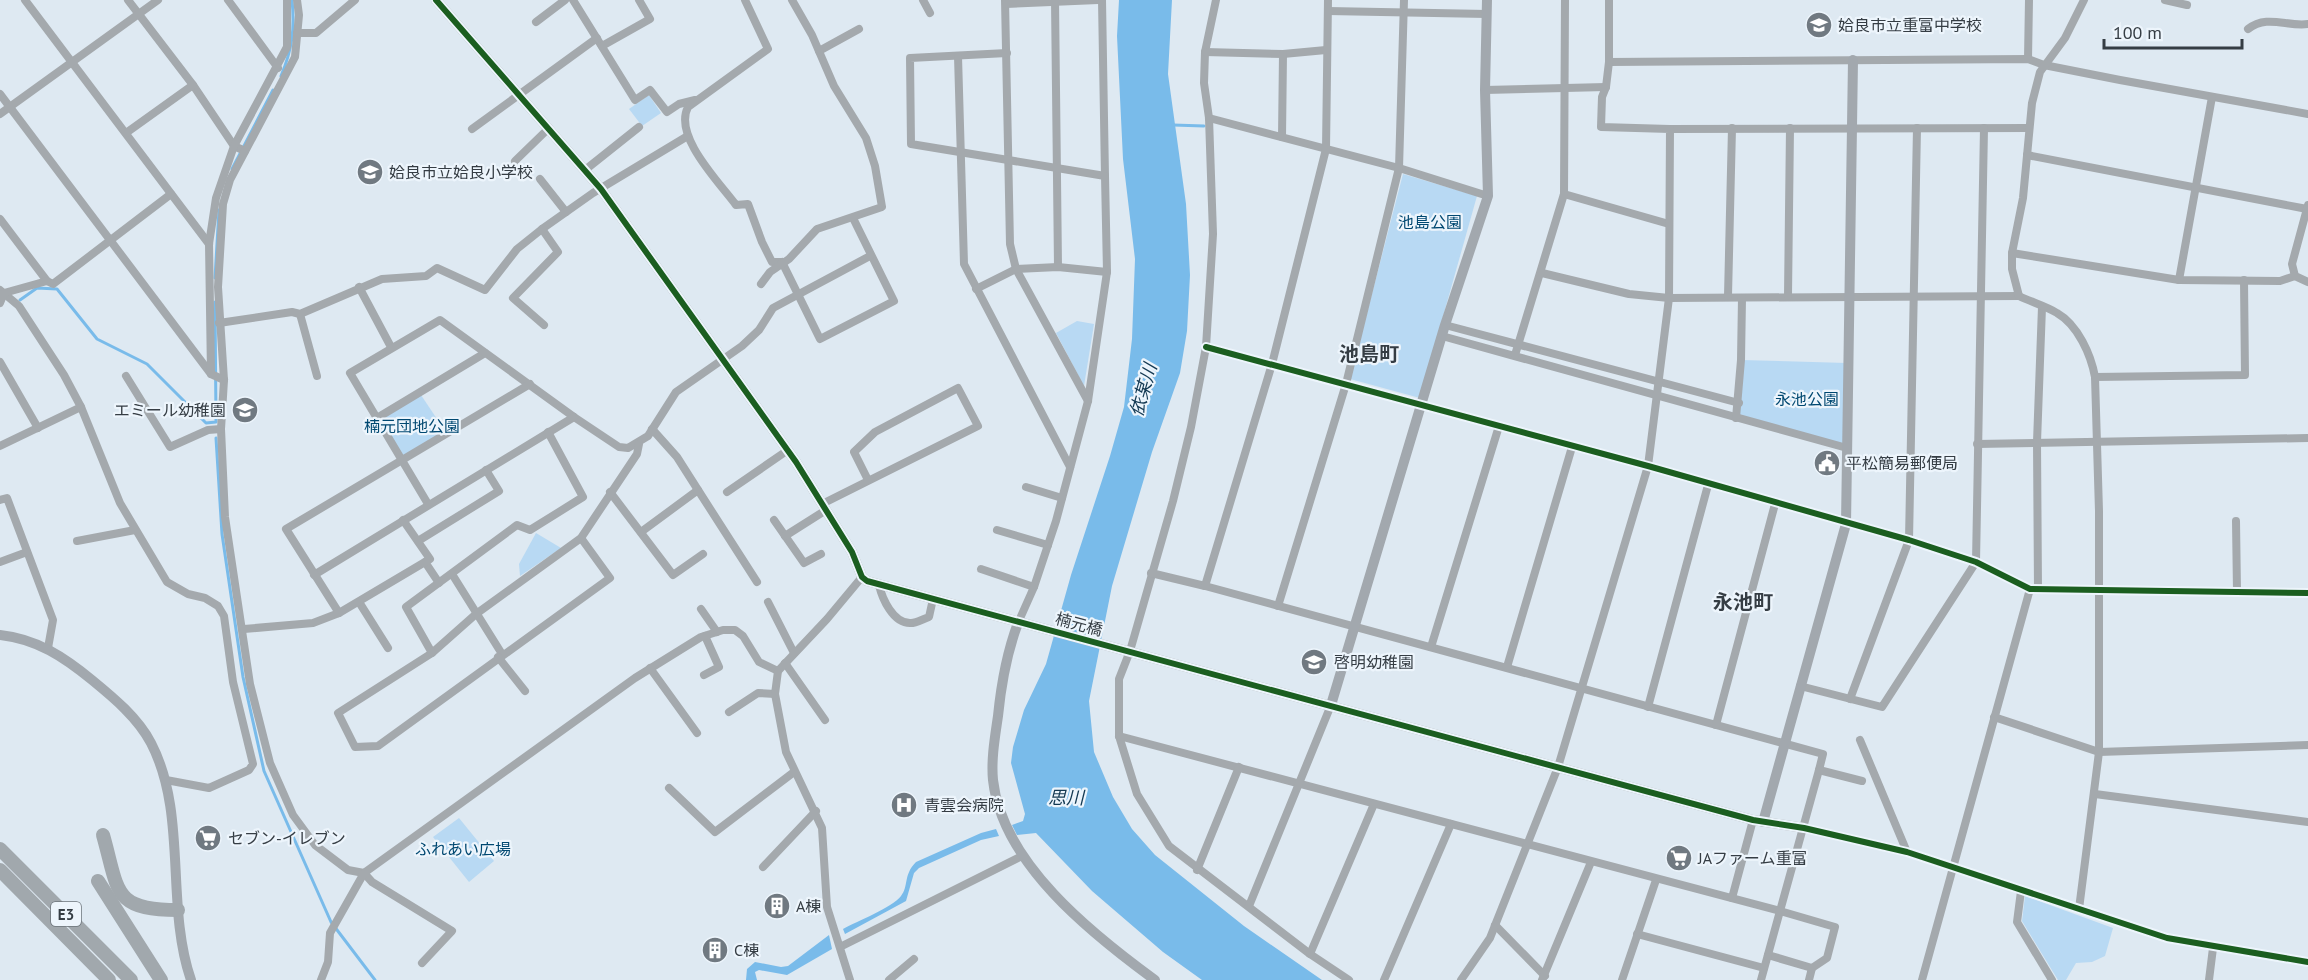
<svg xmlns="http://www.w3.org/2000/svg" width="2308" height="980" font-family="'PT Sans','Noto Sans JP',sans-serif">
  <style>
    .green { fill: #b8d9f3 }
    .water { fill: #79bbea }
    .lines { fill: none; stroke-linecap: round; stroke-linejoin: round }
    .stream { stroke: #79bbea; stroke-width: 3 }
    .street { stroke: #a4a9ad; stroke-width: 8 }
    .secondary { stroke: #a2a8ae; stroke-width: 10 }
    .highway { stroke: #a1a8ad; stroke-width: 14 }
    .cycleway-casing { stroke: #edf5fc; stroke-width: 10 }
    .cycleway { stroke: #1b5e20; stroke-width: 6 }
    .labels { text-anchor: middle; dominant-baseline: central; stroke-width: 4.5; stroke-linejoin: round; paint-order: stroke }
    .shield { fill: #edf5fc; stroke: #6c747b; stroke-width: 1.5 }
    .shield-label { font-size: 15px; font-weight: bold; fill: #353d44 }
    .poi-label { font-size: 16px; fill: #353d44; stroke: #edf5fc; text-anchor: start }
    .park-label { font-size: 16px; fill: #004871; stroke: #edf5fc }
    .street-label { font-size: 16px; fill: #353d44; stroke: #edf5fc }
    .water-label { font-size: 18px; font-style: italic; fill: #133953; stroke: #edf5fc }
    .quarter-label { font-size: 20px; font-weight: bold; fill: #353d44; stroke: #edf5fc }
  </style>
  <rect width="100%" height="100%" fill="#dee9f2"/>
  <g class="green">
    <path d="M649 95 661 113 642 126 629 109Z"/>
    <path d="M1403 174 1477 196 1420 398 1350 379Z"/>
    <path d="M1077 321 1094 324 1084 386 1056 333Z"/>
    <path d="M1741 360 1847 363V448L1736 418Z"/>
    <path d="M419 392 447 434 403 462 377 418Z"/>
    <path d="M536 533 561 548 520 576 519 564Z"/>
    <path d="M459 818 494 861 469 882 433 837Z"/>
    <path d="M2025 896 2113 928 2105 956 2092 962 2076 963 2066 980H2058L2022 921Z"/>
  </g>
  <g class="water">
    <path d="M1119 0H1172L1168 74 1186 204 1190 275 1187 331 1180 373 1152 452 1112 586 1089 701 1094 752 1113 797 1132 829 1155 855 1244 926 1322 980H1202L1163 952 1092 891 1036 833 1017 835 1012 825 1023 821 1025 814 1011 763 1013 747 1024 710 1046 664 1071 575 1110 456 1124 407 1132 339 1135 259 1123 159 1117 36Z"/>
    <path d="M996 829 999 836 981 840 919 868 914 873 906 901 845 934 843 929C857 921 892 908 901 896 909 886 903 875 916 862L981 833Z"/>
    <path d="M829 935 832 949 787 975 759 970 755 972 757 980H746L747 969 755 962 781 967 788 966Z"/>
  </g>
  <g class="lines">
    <g class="stream">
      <path d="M281 76C292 50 295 29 292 0"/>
      <path d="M1173 125 1204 126"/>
      <path d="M232 169 273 90"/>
      <path d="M215 278 219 210"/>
      <path d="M20 300 37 288 57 289 97 339 147 364 206 423 216 422 215 302"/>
      <path d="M216 438 222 534 243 677 264 771 331 922 375 980"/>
    </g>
    <g class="street">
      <path d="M25 0 209 244"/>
      <path d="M128 0 193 85 234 146 245 151"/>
      <path d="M228 0 278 68"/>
      <path d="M297 0 299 15 295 57 230 180 223 204 218 287 224 380 221 429 225 517 250 684 270 763 293 815 315 845 348 870 364 873"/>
      <path d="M573 0 635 100 650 90 667 112 679 104 695 100"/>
      <path d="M745 0 768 49 688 107C673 136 719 182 736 205L748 204 762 242 772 262H782"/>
      <path d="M923 0 930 13"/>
      <path d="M1005 0 1010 244 1016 269 1088 401"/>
      <path d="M1055 0 1058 267"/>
      <path d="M1216 0 1205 52 1204 83 1209 118 1213 234 1206 347 1191 427 1173 501 1130 651 1119 679V736L1137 794 1169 846 1310 954 1349 980"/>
      <path d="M2165 0 2187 5"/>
      <path d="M1006 4 1098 0"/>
      <path d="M1328 11 1487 14"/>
      <path d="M536 22 565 0"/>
      <path d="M2248 29C2267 14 2287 27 2308 24"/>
      <path d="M297 33H316L355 0"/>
      <path d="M602 46 650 19 639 0"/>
      <path d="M819 51 859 29"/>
      <path d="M1205 52 1283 54 1326 50"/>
      <path d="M1007 53 910 58 911 144 1105 176 1102 0"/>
      <path d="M958 56 964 264 1070 467"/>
      <path d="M2028 59 2029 0"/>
      <path d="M1609 62 2028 59 2044 65 2120 80 2308 114"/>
      <path d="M1485 90 1606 87"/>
      <path d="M0 94 211 374 224 380"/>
      <path d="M0 114 158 0"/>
      <path d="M1209 118 1399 168 1488 196"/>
      <path d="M472 129 597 38"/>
      <path d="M1670 129 2029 128"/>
      <path d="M126 133 193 85"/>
      <path d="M1282 137 1283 54"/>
      <path d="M2027 155 2307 209"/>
      <path d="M515 161 549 128"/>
      <path d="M585 170 639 127"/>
      <path d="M540 179 566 212"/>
      <path d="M1564 194 1669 224"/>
      <path d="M2308 205 2292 264 2295 276 2308 282"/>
      <path d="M0 219 47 281"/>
      <path d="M542 229 558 252 513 298 544 325"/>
      <path d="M2012 253 2179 280 2280 281 2295 276"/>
      <path d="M782 262 820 339 894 301 853 218"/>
      <path d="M1542 273 1629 294 1669 298 2019 296"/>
      <path d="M2179 280 2212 97"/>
      <path d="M761 284 770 272 789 259 817 229 882 207 875 166 866 138 834 86 812 35 792 0"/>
      <path d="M359 287 391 347"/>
      <path d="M976 289 1016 269 1058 267 1107 272"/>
      <path d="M0 290 19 306 64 375 81 407 120 503 167 582 188 594 205 598 218 606 224 616 233 682 253 764 249 770 209 788 166 780"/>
      <path d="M1728 296 1732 128"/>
      <path d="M1788 296 1790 128"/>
      <path d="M0 303 4 293 47 281 53 284 171 194"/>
      <path d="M300 314 317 376"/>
      <path d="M219 323 292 312 300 314 382 279 426 276 437 268 485 290 517 249 542 229 593 193 686 137"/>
      <path d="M1445 325 1739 403"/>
      <path d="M1442 336 1847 448"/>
      <path d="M1206 347 1648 466 1909 540 1976 562 2030 589 2308 593"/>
      <path d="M1515 355 1564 194 1565 0"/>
      <path d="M0 362 38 428"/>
      <path d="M211 374 209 244 216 198 234 146 287 47V0"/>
      <path d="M126 376 170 447 208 430 221 429"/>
      <path d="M2095 377 2245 375 2244 280"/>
      <path d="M377 418 485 353"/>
      <path d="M1736 418 1741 360 1742 298"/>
      <path d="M652 429 677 457 698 490"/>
      <path d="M1977 444 2308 438"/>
      <path d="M0 446 81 407"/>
      <path d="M1026 487 1062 498"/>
      <path d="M610 492 673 575 703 554"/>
      <path d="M727 492 788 450"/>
      <path d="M0 500 7 498 53 620 48 648"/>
      <path d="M428 504 350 373 440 320 574 417 619 447 628 448 648 436 676 392 742 346 759 330 773 308 870 256"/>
      <path d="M822 504 978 426 958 388 875 432 854 452 868 480"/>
      <path d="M774 520 804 563 821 554"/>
      <path d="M2236 521 2237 592"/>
      <path d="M997 530 1048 545"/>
      <path d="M641 532 698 490 757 582"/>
      <path d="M785 536 826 510"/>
      <path d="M581 538 610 578 378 746 355 747 338 713 432 653 476 614 581 538 637 454 639 444"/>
      <path d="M77 541 135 530"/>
      <path d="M418 541 499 491 486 470"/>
      <path d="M0 562 27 552"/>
      <path d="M425 562 439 583"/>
      <path d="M981 569 1034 587"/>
      <path d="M1151 573 1205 586 1823 754 1819 770"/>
      <path d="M452 574 502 654"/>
      <path d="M314 575 574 417"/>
      <path d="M879 585C882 598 893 624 911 623 916 623 923 619 929 617L933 599"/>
      <path d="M1205 586 1272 364 1326 149 1328 0"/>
      <path d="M2038 589 2037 442 2042 307"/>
      <path d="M359 602 388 648"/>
      <path d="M768 602 794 653"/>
      <path d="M1278 606 1346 384 1399 168 1404 0"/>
      <path d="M701 609 717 632"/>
      <path d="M339 613 286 529 530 384"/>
      <path d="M1018 623 1034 587 1056 521 1088 401 1107 272 1105 176"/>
      <path d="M244 629 313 623 339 613 425 562 430 559 403 520"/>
      <path d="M1431 647 1499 426"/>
      <path d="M432 653 406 607 517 525 530 530 583 497 548 432"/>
      <path d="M498 657 525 691"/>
      <path d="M785 663 825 720"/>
      <path d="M1507 667 1572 447"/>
      <path d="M650 668 697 733"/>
      <path d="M704 675 719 667 705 636"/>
      <path d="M1800 686 1882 707 1976 562 1984 128"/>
      <path d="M1850 699 1909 540 1917 128"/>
      <path d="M1648 707 1708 485"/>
      <path d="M729 712 758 693 775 694"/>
      <path d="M1994 717 2099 752 2308 745"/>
      <path d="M1716 725 1775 504"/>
      <path d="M1119 736 1780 911 1819 770 1862 781"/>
      <path d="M1860 740 1907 852"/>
      <path d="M669 788 715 832 794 772"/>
      <path d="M2095 794 2308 822"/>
      <path d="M1804 828 1907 852 2167 938 2308 962"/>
      <path d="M763 867 816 811"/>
      <path d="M1197 870 1239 767"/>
      <path d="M364 873 372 882 452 931 422 963"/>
      <path d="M2021 891 2017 922 2052 980"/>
      <path d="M1732 898 1753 820"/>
      <path d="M1249 906 1331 705"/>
      <path d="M2079 909 2099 752V511L2095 377C2091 355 2078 325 2057 313 2046 306 2031 302 2019 296L2012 269V253L2023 198 2032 103 2040 72 2065 38 2084 0"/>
      <path d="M1495 925 1545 976"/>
      <path d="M1637 934 1764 968"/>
      <path d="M840 947 1022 856"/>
      <path d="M1310 954 1374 804"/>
      <path d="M1768 955 1812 968"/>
      <path d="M321 980 328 962 330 933 364 873 635 678 701 637 723 630H735L743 636 759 662 778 671"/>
      <path d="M850 980 827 907 822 828 786 752 775 694 778 671 827 619 862 577"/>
      <path d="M889 980 914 959"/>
      <path d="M1384 980 1451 824"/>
      <path d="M1461 980 1490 938 1558 767 1648 466 1669 298 1670 129 1601 127 1602 97 1606 87 1609 62V0"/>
      <path d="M1542 980 1591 862"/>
      <path d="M1622 980 1656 880"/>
      <path d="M1761 980 1780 911 1835 927 1827 958 1812 968 1809 980"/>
      <path d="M1922 980 2030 589"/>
      <path d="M2209 980 2213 948"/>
    </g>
    <g class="secondary">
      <path d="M436 0 601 189 796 462 852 552 862 577 867 581 1753 820 1804 828"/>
      <path d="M1018 623C1007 652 1001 686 998 716 995 737 991 759 993 780 1002 863 1092 934 1155 980"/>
      <path d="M0 635C37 639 64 657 92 680 114 698 138 718 151 743 188 814 165 905 191 980"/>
      <path d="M1331 705 1445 325 1488 196 1485 90 1487 0"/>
      <path d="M1763 822 1846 524 1853 60"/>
    </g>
    <g class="highway">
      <path d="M103 835C119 891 112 910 178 910"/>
      <path d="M0 849 131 980"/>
      <path d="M0 870 109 980"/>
      <path d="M98 881 161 980"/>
    </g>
    <defs>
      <g id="cycleway">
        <path d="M436 0 601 189 796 462 852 552 862 577 867 581 1753 820 1804 828 1907 852 2167 938 2308 962"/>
        <path d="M1206 347 1648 466 1909 540 1976 562 2030 589 2308 593"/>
      </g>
    </defs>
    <use href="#cycleway" class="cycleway-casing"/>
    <use href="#cycleway" class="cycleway"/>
  </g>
  <defs>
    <symbol id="school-disc" viewBox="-11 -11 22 22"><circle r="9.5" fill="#707981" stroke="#edf5fc"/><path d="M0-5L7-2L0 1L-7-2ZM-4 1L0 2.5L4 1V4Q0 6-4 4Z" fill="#fff"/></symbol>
    <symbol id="civic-disc" viewBox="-11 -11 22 22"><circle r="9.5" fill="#707981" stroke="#edf5fc"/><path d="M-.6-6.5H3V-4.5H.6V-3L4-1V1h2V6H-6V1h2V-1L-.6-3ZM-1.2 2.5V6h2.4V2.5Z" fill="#fff"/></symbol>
    <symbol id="hospital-disc" viewBox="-11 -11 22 22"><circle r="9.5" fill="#707981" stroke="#edf5fc"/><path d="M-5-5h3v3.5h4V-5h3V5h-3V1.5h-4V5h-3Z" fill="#fff"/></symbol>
    <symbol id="supermarket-disc" viewBox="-11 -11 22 22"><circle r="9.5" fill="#707981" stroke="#edf5fc"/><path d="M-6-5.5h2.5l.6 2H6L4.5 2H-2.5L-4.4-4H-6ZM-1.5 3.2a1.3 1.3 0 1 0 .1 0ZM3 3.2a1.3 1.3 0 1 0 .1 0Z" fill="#fff"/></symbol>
    <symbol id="building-disc" viewBox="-11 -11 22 22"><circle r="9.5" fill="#707981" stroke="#edf5fc"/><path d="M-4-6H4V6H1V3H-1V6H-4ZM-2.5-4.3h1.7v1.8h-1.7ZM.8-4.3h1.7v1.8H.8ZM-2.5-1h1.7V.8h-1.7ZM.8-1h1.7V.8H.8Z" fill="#fff"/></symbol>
  </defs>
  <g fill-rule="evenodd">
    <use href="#school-disc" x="1804" y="10" width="30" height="30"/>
    <use href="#school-disc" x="355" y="157" width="30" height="30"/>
    <use href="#school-disc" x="230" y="395" width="30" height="30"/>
    <use href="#civic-disc" x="1812" y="448" width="30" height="30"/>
    <use href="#school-disc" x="1299" y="647" width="30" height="30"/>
    <use href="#hospital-disc" x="889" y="790" width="30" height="30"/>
    <use href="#supermarket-disc" x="193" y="823" width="30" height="30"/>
    <use href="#supermarket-disc" x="1664" y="843" width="30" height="30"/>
    <use href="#building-disc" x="762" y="891" width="30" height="30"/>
    <use href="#building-disc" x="700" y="935" width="30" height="30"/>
  </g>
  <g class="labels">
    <rect class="shield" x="51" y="902" width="30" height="24" rx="4.5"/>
    <g class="shield-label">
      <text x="66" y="914">E3</text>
    </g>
    <g class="poi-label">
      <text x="1838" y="25">姶良市立重富中学校</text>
      <text x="389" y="172">姶良市立姶良小学校</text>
      <text x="226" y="410" text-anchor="end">エミール幼稚園</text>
      <text x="1846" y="463">平松簡易郵便局</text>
      <text x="1334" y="662">啓明幼稚園</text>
      <text x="924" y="805">青雲会病院</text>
      <text x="228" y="838">セブン-イレブン</text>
      <text x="1698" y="858">JAファーム重富</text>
      <text x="796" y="906">A棟</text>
      <text x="734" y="950">C棟</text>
    </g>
    <g class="park-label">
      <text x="1430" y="222">池島公園</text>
      <text x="1807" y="399">永池公園</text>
      <text x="412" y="426">楠元団地公園</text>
      <text x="463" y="849">ふれあい広場</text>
    </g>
    <g class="street-label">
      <text transform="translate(1079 624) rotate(15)">楠元橋</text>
    </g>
    <g class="water-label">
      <text transform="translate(1143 390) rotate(-74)">依某川</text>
      <text x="1066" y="797">思川</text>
    </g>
    <g class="quarter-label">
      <text x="1369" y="354">池島町</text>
      <text x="1743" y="602">永池町</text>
    </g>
  </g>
  <path d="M2104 39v9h138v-9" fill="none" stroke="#353d44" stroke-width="3"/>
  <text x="2113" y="39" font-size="18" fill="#353d44" stroke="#edf5fc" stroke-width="4.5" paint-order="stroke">100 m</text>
</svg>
